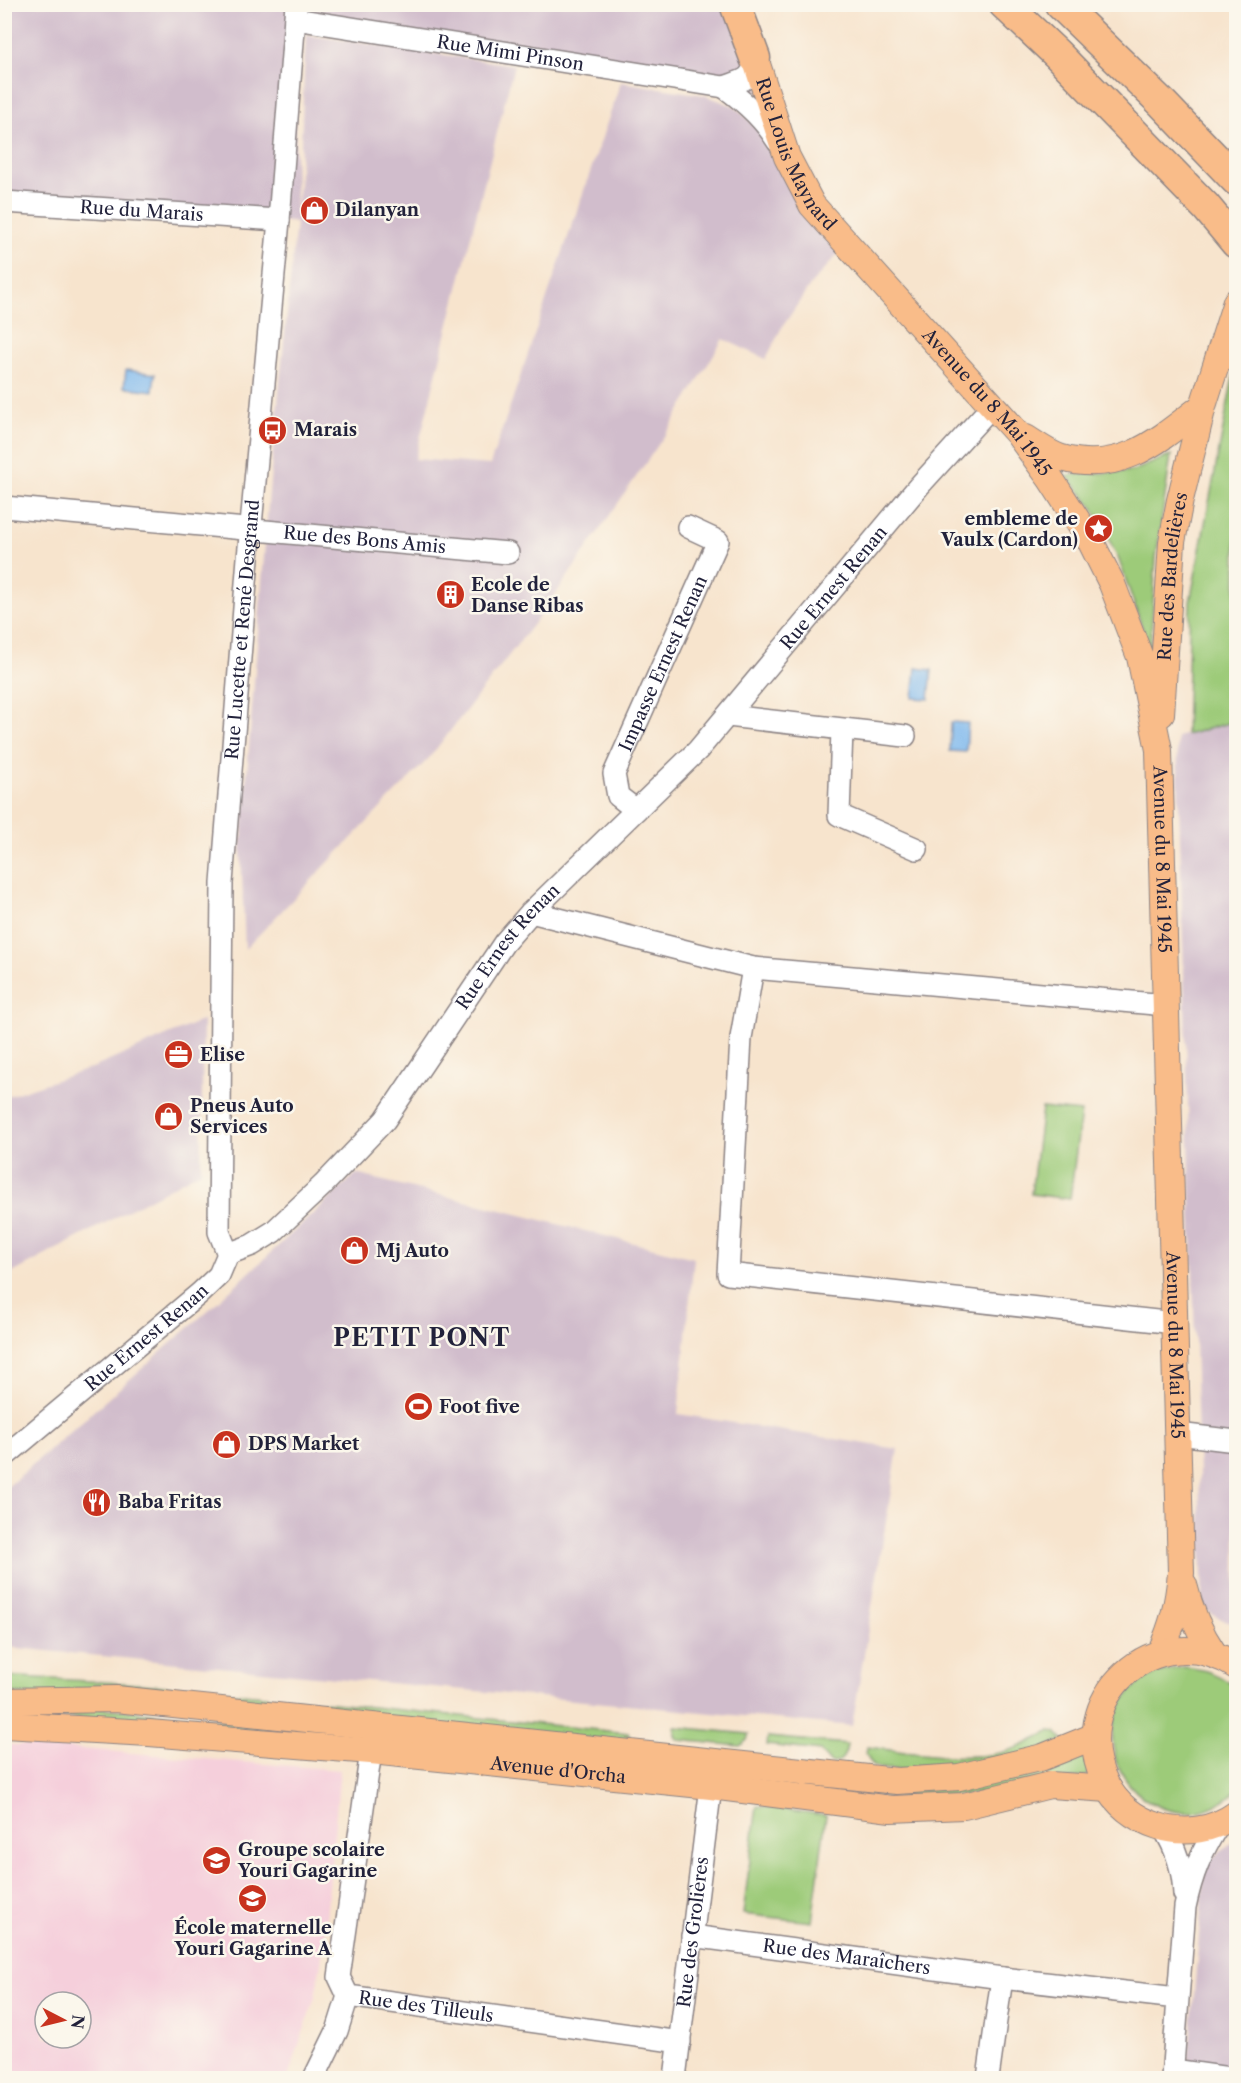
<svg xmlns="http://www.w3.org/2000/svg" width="1241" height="2083" font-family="'Libre Caslon Text',serif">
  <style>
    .built { fill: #f5cfdb; fill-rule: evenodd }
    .industrial { fill: #d1bdcc }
    .green { fill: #9dcb79; stroke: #60765a; stroke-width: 1.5 }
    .water { fill: #7cb7ee; stroke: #4f6c94; stroke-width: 1.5 }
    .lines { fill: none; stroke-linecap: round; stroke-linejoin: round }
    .minor-casing { stroke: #8c8384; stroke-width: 24 }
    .major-casing { stroke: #8c8384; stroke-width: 28 }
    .highway-casing { stroke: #8c8384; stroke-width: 33 }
    .minor { stroke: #fff; stroke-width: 21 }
    .major { stroke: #f9bc89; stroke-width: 26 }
    .highway { stroke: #f9bc89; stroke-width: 30 }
    .labels { text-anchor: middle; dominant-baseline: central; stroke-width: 5; stroke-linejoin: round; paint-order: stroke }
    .street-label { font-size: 18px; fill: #22223b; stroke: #fbf7ec }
    .poi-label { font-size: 18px; font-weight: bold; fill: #22223b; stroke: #fbf7ec; text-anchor: start }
    .district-label { font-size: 24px; font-weight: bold; letter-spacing: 1.5px; fill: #22223b; stroke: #fbf7ec }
  </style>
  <rect width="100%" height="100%" fill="#fbf7ec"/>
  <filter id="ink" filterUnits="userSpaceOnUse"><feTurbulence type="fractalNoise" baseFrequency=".0167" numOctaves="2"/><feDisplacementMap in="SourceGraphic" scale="12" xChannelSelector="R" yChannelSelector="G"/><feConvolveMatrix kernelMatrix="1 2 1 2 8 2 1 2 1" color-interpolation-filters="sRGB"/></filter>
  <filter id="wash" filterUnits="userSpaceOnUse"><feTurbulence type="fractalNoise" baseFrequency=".008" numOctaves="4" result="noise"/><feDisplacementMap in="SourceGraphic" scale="24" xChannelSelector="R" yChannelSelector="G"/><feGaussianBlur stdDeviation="1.35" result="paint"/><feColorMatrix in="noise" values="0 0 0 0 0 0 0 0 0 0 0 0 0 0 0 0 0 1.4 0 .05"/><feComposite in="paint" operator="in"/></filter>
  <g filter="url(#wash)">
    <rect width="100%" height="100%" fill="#f7e4cd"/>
    <path class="built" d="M5 1745H32L340 1770 323 1951 315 1997 288 2078H5ZM45 2002H81V2038H45Z"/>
    <g class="industrial">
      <path d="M4 5H728L761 93 294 20 296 214 299 187 306 35 514 65 415 459 490 465 621 82 704 95 734 106 766 136 840 252 811 284 781 329 766 359 723 339 669 429 548 605 429 758 245 949 241 850 269 492 296 222 5 203Z"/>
      <path d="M1236 721V1623L1220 1619 1203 1608 1177 737Z"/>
      <path d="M203 1020 201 1171 5 1277V1097L95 1067Z"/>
      <path d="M356 1174 694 1258 678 1414 898 1449 852 1726 5 1647V1489L212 1307Z"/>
      <path d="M1236 1839V2078H1187L1205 1864Z"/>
    </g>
    <g class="green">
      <path d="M1236 367V721L1186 735 1190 602 1232 382Z"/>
      <path d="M1171 455 1156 558 1150 650 1119 560 1092 506 1066 475 1133 471Z"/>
      <path d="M1042 1108 1081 1112 1070 1199 1031 1194Z"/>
      <path d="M1184 1667C1204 1669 1222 1674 1236 1689V1791C1219 1806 1197 1816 1173 1811 1114 1798 1091 1726 1137 1685 1151 1673 1167 1669 1184 1667Z"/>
      <path d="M4 1676 155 1685 628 1733 632 1742 5 1693Z"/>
      <path d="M82 1706 604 1760 4 1712Z"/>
      <path d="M675 1727 749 1734 747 1740 740 1746 678 1740 675 1736Z"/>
      <path d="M1051 1731 1056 1732 1063 1740 1030 1755 919 1772 879 1768 872 1764 866 1754 867 1747C910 1752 957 1762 1000 1753 1018 1749 1035 1740 1051 1731Z"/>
      <path d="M768 1737 847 1744C846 1755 842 1763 831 1763L820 1751 767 1745Z"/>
      <path d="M1085 1752 1089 1773 1087 1776 995 1792 914 1799 796 1786 643 1764 832 1783Z"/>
      <path d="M757 1806 826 1815 812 1922 743 1914Z"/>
    </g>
    <g class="water">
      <path d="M126 370 155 374 153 391 124 387Z"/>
      <path d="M916 668 932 670 929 699 913 698Z"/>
      <path d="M951 722 968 723 966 752 950 751Z"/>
    </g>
  </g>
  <g filter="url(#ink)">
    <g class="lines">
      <defs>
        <g id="minor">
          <path id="s1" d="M295 19 724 87C743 80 753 81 755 58"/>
          <path d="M724 87C745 102 764 119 778 142"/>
          <path id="s2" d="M4 202 279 220"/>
          <path id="s3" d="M4 507 508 553"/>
          <path d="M728 716 905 736"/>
          <path d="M842 730 839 815 917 849"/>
          <path id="s4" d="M636 810 618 796 614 774 718 541 688 527"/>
          <path d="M531 912 753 968 1166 1005"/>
          <path d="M753 968 741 1038 728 1274 1175 1323"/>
          <path id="s5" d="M228 1254 219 1232 222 883 248 558 279 220 296 4"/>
          <path d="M1178 1434 1236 1441"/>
          <path id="s6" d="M4 1457 200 1293 219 1275 228 1254 252 1245 273 1232 323 1185 385 1120 504 943 531 912 698 750 919 486 992 406"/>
          <path id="s7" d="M371 1751 339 1977 348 1996 680 2042"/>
          <path d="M1163 1828C1177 1849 1183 1870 1184 1894"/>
          <path id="s8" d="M692 1936 1002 1978 1177 1998"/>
          <path d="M1173 2070 1229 2078"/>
          <path d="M314 2078 337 2031 348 1996"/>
          <path id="s9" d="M675 2078 711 1786"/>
          <path d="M988 2078 1002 1978"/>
          <path d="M1172 2078 1185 1907C1192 1874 1201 1852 1219 1824"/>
        </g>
        <g id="major">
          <path id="s10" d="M755 58 787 157 812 205 1018 434 1050 478 1090 540 1112 584 1140 657 1159 750 1181 1573C1178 1604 1173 1625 1160 1653"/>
          <path d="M1026 438C1037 445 1050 455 1062 458 1121 475 1159 440 1203 406"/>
          <path id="s11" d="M1161 714 1172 542 1180 500 1203 406 1236 302"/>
          <path d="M1184 1585C1190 1611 1199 1632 1214 1654"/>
          <path d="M1236 1666C1156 1614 1063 1699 1106 1784 1117 1805 1136 1819 1158 1826 1185 1835 1214 1830 1236 1814"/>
          <path d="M4 1701 116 1699 897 1781 959 1777 1043 1757 1095 1736"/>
          <path id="s12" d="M4 1725 149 1733 371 1751 711 1786 891 1809 964 1806 1050 1785 1109 1789"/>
        </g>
        <g id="highway">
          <path d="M735 4 755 58"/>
          <path d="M1004 4 1057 54 1206 207 1236 243"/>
          <path d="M1060 4 1163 104 1236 180"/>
        </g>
      </defs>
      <use href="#minor" class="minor-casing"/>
      <use href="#major" class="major-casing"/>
      <use href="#highway" class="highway-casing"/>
      <use href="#minor" class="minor"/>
      <use href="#major" class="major"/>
      <use href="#highway" class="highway"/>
    </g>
  </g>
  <defs>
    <symbol id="shop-disc" viewBox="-11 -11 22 22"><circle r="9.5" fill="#c8321e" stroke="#fbf7ec"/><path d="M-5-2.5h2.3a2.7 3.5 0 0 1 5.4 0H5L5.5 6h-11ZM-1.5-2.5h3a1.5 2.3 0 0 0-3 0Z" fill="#fff"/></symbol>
    <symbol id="bus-disc" viewBox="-11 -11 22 22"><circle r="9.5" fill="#c8321e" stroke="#fbf7ec"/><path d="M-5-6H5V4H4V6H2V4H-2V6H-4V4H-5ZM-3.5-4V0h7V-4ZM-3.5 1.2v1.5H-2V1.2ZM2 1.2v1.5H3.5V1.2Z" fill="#fff"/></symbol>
    <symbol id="sight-disc" viewBox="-11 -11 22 22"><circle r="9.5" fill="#c8321e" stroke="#fbf7ec"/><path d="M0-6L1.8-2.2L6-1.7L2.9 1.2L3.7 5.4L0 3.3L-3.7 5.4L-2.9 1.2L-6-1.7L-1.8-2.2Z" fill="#fff"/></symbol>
    <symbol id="building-disc" viewBox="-11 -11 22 22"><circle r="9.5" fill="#c8321e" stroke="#fbf7ec"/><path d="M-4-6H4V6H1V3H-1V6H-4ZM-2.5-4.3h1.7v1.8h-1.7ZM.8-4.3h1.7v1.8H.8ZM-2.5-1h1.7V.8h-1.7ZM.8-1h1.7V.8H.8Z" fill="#fff"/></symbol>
    <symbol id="office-disc" viewBox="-11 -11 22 22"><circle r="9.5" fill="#c8321e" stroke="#fbf7ec"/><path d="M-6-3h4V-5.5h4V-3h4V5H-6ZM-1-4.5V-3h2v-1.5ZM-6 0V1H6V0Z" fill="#fff"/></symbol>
    <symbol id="stadium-disc" viewBox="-11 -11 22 22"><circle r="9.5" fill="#c8321e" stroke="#fbf7ec"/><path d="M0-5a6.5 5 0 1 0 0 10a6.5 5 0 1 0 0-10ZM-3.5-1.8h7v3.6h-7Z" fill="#fff"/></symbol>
    <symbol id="restaurant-disc" viewBox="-11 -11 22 22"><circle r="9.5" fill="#c8321e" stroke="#fbf7ec"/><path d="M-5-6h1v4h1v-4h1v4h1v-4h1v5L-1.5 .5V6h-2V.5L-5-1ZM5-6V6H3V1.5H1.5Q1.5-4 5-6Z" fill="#fff"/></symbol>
    <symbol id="school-disc" viewBox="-11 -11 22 22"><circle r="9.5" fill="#c8321e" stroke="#fbf7ec"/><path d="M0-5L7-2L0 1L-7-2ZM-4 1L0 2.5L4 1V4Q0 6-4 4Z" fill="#fff"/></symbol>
  </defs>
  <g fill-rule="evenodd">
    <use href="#shop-disc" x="298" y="194" width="33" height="33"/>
    <use href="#bus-disc" x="256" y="414" width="33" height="33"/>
    <use href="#sight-disc" x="1082" y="512" width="33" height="33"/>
    <use href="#building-disc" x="434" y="578" width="33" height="33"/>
    <use href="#office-disc" x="162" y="1038" width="33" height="33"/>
    <use href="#shop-disc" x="152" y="1100" width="33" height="33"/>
    <use href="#shop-disc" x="338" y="1234" width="33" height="33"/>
    <use href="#stadium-disc" x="402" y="1390" width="33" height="33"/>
    <use href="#shop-disc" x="210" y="1428" width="33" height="33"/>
    <use href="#restaurant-disc" x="80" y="1486" width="33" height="33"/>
    <use href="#school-disc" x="200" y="1844" width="33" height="33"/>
    <use href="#school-disc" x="236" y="1882" width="33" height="33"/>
  </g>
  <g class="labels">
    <g class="street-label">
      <text stroke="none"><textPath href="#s1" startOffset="218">Rue Mimi Pinson</textPath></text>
      <text stroke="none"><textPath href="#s10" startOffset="105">Rue Louis Maynard</textPath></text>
      <text stroke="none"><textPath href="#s2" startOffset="138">Rue du Marais</textPath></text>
      <text stroke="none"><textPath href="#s10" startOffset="422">Avenue du 8 Mai 1945</textPath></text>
      <text stroke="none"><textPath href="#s3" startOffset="362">Rue des Bons Amis</textPath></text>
      <text stroke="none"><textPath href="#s11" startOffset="138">Rue des Bardelières</textPath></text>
      <text stroke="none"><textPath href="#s6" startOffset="1212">Rue Ernest Renan</textPath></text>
      <text stroke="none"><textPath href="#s5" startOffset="627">Rue Lucette et René Desgrand</textPath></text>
      <text stroke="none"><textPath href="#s4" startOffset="166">Impasse Ernest Renan</textPath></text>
      <text stroke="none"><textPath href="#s10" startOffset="926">Avenue du 8 Mai 1945</textPath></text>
      <text stroke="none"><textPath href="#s6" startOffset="726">Rue Ernest Renan</textPath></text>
      <text stroke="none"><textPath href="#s6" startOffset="186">Rue Ernest Renan</textPath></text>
      <text stroke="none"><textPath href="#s10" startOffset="1412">Avenue du 8 Mai 1945</textPath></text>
      <text stroke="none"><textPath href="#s12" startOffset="556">Avenue d'Orcha</textPath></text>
      <text stroke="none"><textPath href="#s9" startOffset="147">Rue des Grolières</textPath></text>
      <text stroke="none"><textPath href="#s8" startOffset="156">Rue des Maraîchers</textPath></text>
      <text stroke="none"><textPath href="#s7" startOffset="328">Rue des Tilleuls</textPath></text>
    </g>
    <g class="poi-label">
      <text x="335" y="210">Dilanyan</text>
      <text x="294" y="430">Marais</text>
      <text x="1078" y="519" text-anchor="end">embleme de<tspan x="1078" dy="21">Vaulx (Cardon)</tspan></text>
      <text x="471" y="585">Ecole de<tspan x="471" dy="21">Danse Ribas</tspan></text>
      <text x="200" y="1055">Elise</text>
      <text x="190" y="1106">Pneus Auto<tspan x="190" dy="21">Services</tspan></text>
      <text x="376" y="1251">Mj Auto</text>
      <text x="439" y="1407">Foot five</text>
      <text x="248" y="1444">DPS Market</text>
      <text x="118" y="1502">Baba Fritas</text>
      <text x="238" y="1850">Groupe scolaire<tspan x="238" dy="21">Youri Gagarine</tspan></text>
      <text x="253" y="1928" text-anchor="middle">École maternelle<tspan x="253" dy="21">Youri Gagarine A</tspan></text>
    </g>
    <g class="district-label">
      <text x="422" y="1337">PETIT PONT</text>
    </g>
  </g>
  <rect width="1241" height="2083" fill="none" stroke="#fbf7ec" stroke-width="24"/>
  <g transform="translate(63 2020) rotate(97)"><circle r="28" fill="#fbf7ec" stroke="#a4a2a5" stroke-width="1.5"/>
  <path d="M0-4.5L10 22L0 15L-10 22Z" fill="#c8321e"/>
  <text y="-9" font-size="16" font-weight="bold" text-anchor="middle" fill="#22223b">N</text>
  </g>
</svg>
